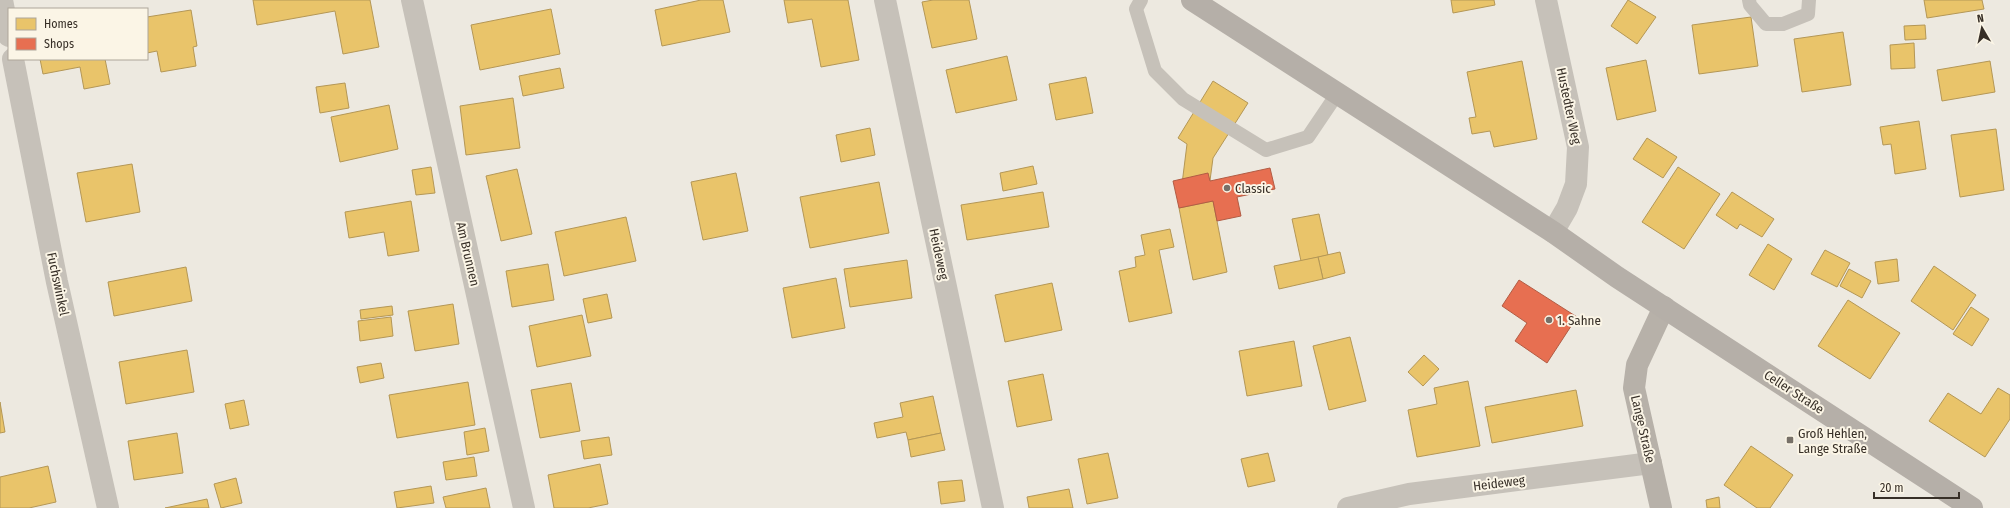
<svg xmlns="http://www.w3.org/2000/svg" width="2010" height="508" font-family="'Fira Sans Condensed',sans-serif">
  <style>
    .homes { fill: #e9c46a; stroke: #b49756 }
    .shops { fill: #e76f51; stroke: #b25c44 }
    .lines { fill: none; stroke-linecap: round; stroke-linejoin: round }
    .service { stroke: #c6c1b9; stroke-width: 14 }
    .minor { stroke: #c6c1b9; stroke-width: 22 }
    .secondary { stroke: #b7b1a9; stroke-width: 22 }
    .primary { stroke: #b5afa8; stroke-width: 22 }
    .poi-dot { fill: #777068; stroke: #fbf5e6; stroke-width: 1.5 }
    .labels { text-anchor: middle; dominant-baseline: central; stroke-width: 4; stroke-linejoin: round; paint-order: stroke }
    .street-label { font-size: 13px; fill: #372f27; stroke: #fbf5e6 }
    .poi-label { font-size: 13px; fill: #372f27; stroke: #fbf5e6; text-anchor: start }
  </style>
  <rect width="100%" height="100%" fill="#ede9e0"/>
  <g class="homes">
    <path d="M253 0H370L379 47 343 54 335 11 257 25Z"/>
    <path d="M701 0H723L730 32 662 46 655 10Z"/>
    <path d="M784 0H848L859 60 821 67 812 19 788 23Z"/>
    <path d="M933 0H969L977 39 932 48 922 2Z"/>
    <path d="M1451 0H1494L1495 5 1453 13Z"/>
    <path d="M1628 0 1656 17 1637 44 1611 26Z"/>
    <path d="M1924 0H1982L1984 9 1927 18Z"/>
    <path d="M551 9 560 54 480 70 471 25Z"/>
    <path d="M191 10 197 46 193 47 196 66 161 72 157 51 147 53V17Z"/>
    <path d="M1751 17 1758 66 1699 74 1692 25Z"/>
    <path d="M1925 25 1926 39 1905 40 1904 26Z"/>
    <path d="M1843 32 1851 85 1802 92 1794 39Z"/>
    <path d="M1914 43 1915 68 1891 69 1890 45Z"/>
    <path d="M1007 56 1017 100 956 113 946 70Z"/>
    <path d="M40 59H105L110 84 84 89 80 67 43 74Z"/>
    <path d="M1646 60 1656 111 1617 120 1606 68Z"/>
    <path d="M1522 61 1537 139 1494 147 1490 131 1472 134 1469 118 1476 117 1467 72Z"/>
    <path d="M1990 61 1995 92 1942 101 1937 70Z"/>
    <path d="M560 68 564 88 523 96 519 76Z"/>
    <path d="M1086 77 1093 113 1056 120 1049 84Z"/>
    <path d="M1213 81 1248 103 1213 158 1209 188 1182 184 1187 144 1178 138Z"/>
    <path d="M345 83 349 108 320 113 316 87Z"/>
    <path d="M513 98 520 148 466 155 460 106Z"/>
    <path d="M389 105 398 149 340 162 331 117Z"/>
    <path d="M1919 121 1926 169 1895 174 1891 144 1883 145 1880 127Z"/>
    <path d="M870 128 875 155 841 162 836 135Z"/>
    <path d="M1996 129 2004 190 1960 197 1951 135Z"/>
    <path d="M1647 138 1677 157 1663 178 1633 159Z"/>
    <path d="M132 164 140 212 86 222 77 173Z"/>
    <path d="M1033 166 1037 184 1003 191 1000 173Z"/>
    <path d="M431 167 435 193 416 195 412 170Z"/>
    <path d="M1678 167 1720 194 1684 249 1642 222Z"/>
    <path d="M517 169 532 234 501 241 486 176Z"/>
    <path d="M736 173 748 231 703 240 691 182Z"/>
    <path d="M879 182 889 233 810 248 800 197Z"/>
    <path d="M1043 192 1049 227 967 240 961 205Z"/>
    <path d="M1732 192 1774 219 1762 237 1740 224 1737 229 1716 215Z"/>
    <path d="M411 201 419 251 388 256 384 232 349 238 345 212Z"/>
    <path d="M1213 201 1227 272 1193 280 1179 208Z"/>
    <path d="M1319 214 1328 255 1301 261 1292 219Z"/>
    <path d="M626 217 636 261 564 276 555 232Z"/>
    <path d="M1170 229 1174 247 1159 250 1172 313 1129 322 1119 271 1136 267 1135 257 1145 255 1141 235Z"/>
    <path d="M1768 244 1792 259 1774 290 1749 275Z"/>
    <path d="M1825 250 1850 263 1837 287 1811 274Z"/>
    <path d="M1340 252 1345 273 1323 279 1318 257Z"/>
    <path d="M1318 257 1323 279 1279 289 1274 266Z"/>
    <path d="M1897 259 1899 281 1878 284 1875 262Z"/>
    <path d="M907 260 912 298 850 307 844 269Z"/>
    <path d="M548 264 554 300 512 307 506 271Z"/>
    <path d="M1934 266 1976 295 1953 330 1911 301Z"/>
    <path d="M186 267 192 301 114 316 108 282Z"/>
    <path d="M1849 269 1871 281 1862 298 1840 286Z"/>
    <path d="M836 278 845 328 792 338 783 288Z"/>
    <path d="M1052 283 1062 330 1005 342 995 295Z"/>
    <path d="M607 294 612 318 588 323 583 299Z"/>
    <path d="M1848 300 1900 333 1870 379 1818 346Z"/>
    <path d="M453 304 459 344 415 351 408 311Z"/>
    <path d="M392 306 393 315 361 319 360 310Z"/>
    <path d="M1971 307 1989 319 1972 346 1953 334Z"/>
    <path d="M582 315 591 356 537 367 529 326Z"/>
    <path d="M391 317 393 336 360 341 358 321Z"/>
    <path d="M1350 337 1366 401 1329 410 1313 346Z"/>
    <path d="M1294 341 1302 386 1247 396 1239 351Z"/>
    <path d="M187 350 194 392 126 404 119 362Z"/>
    <path d="M1424 355 1439 369 1423 386 1408 372Z"/>
    <path d="M381 363 384 378 360 383 357 367Z"/>
    <path d="M1043 374 1052 420 1017 427 1008 381Z"/>
    <path d="M1468 381 1480 446 1417 457 1408 410 1437 404 1434 388Z"/>
    <path d="M468 382 475 425 397 438 389 395Z"/>
    <path d="M571 383 580 431 540 438 531 390Z"/>
    <path d="M1998 388 2010 395V419L1985 457 1929 421 1948 393 1981 414Z"/>
    <path d="M1576 390 1583 426 1492 443 1485 407Z"/>
    <path d="M933 396 941 433 908 440 906 432 877 438 874 423 903 417 900 403Z"/>
    <path d="M244 400 249 425 230 429 225 404Z"/>
    <path d="M0 402 5 432 0 433Z"/>
    <path d="M485 428 489 451 467 455 464 432Z"/>
    <path d="M177 433 183 473 134 480 128 441Z"/>
    <path d="M941 433 945 450 911 457 908 440Z"/>
    <path d="M609 437 612 455 584 459 581 441Z"/>
    <path d="M1751 446 1793 475 1770 508H1757L1724 485Z"/>
    <path d="M1108 453 1118 498 1087 504 1078 459Z"/>
    <path d="M1268 453 1275 481 1248 487 1241 459Z"/>
    <path d="M474 457 477 476 446 480 443 462Z"/>
    <path d="M600 464 608 504 588 508H554L548 475Z"/>
    <path d="M48 466 56 502 29 508H0V477Z"/>
    <path d="M236 478 242 503 221 508 214 484Z"/>
    <path d="M962 480 965 501 941 504 938 482Z"/>
    <path d="M431 486 434 503 397 508 394 492Z"/>
    <path d="M486 488 490 508H446L443 497Z"/>
    <path d="M1069 489 1073 508H1029L1027 497Z"/>
    <path d="M1719 497 1720 508H1707L1706 500Z"/>
    <path d="M207 499 209 508H165Z"/>
  </g>
  <g class="shops">
    <path d="M1270 168 1275 189 1237 197 1241 216 1217 221 1213 201 1179 208 1173 181 1208 173 1210 181Z"/>
    <path d="M1519 280 1577 317 1547 363 1515 341 1527 323 1502 306Z"/>
  </g>
  <g class="lines">
    <g class="service">
      <path d="M1141 0 1136 9 1155 71 1183 99 1266 150 1308 137 1337 94"/>
      <path d="M1749 0 1750 5 1766 24H1783L1808 14 1809 0"/>
    </g>
    <g class="minor">
      <path d="M2 0 9 36"/>
      <path d="M412 0 524 508"/>
      <path d="M885 0 993 508"/>
      <path d="M1546 0 1578 147 1576 184 1567 208 1553 232"/>
      <path d="M13 59 57 282 108 508"/>
      <path d="M1348 508 1409 494 1651 463"/>
    </g>
    <path class="secondary" d="M1661 508 1634 388 1637 365 1664 307"/>
    <path class="primary" d="M1192 0 1553 232 1617 277 1972 508"/>
  </g>
  <g class="poi-dot">
    <circle cx="1227" cy="188" r="4"/>
    <circle cx="1549" cy="320" r="4"/>
    <rect x="1786" y="436" width="8" height="8" rx="2"/>
  </g>
  <g class="labels">
    <g class="street-label">
      <text transform="translate(1569 106) rotate(78)">Hustedter Weg</text>
      <text transform="translate(468 254) rotate(77)">Am Brunnen</text>
      <text transform="translate(939 254) rotate(78)">Heideweg</text>
      <text transform="translate(58 284) rotate(78)">Fuchswinkel</text>
      <text transform="translate(1794 392) rotate(33)">Celler Straße</text>
      <text transform="translate(1643 429) rotate(77)">Lange Straße</text>
      <text transform="translate(1499 483) rotate(-7)">Heideweg</text>
    </g>
    <g class="poi-label">
      <text x="1235" y="188">Classic</text>
      <text x="1557" y="320">1. Sahne</text>
      <text x="1798" y="433">Groß Hehlen,<tspan x="1798" dy="15">Lange Straße</tspan></text>
    </g>
  </g>
  <rect x="8" y="8" width="140" height="52" fill="#fbf5e6" stroke="#ada69a"/>
  <rect x="16" y="18" width="20" height="12" fill="#e9c46a" stroke="#ada69a"/>
  <text x="44" y="28" font-size="12" fill="#372f27">Homes</text>
  <rect x="16" y="38" width="20" height="12" fill="#e76f51" stroke="#ada69a"/>
  <text x="44" y="48" font-size="12" fill="#372f27">Shops</text>
  <g transform="translate(1982 28) rotate(351)" stroke="#fbf5e6" stroke-width="3" paint-order="stroke">
  <path d="M0-3L7 15L0 10L-7 15Z" fill="#372f27"/>
  <text y="-6" font-size="11" font-weight="bold" text-anchor="middle" fill="#372f27">N</text>
  </g>
  <path d="M1874 492v6h85v-6" fill="none" stroke="#372f27" stroke-width="2"/>
  <text x="1880" y="492" font-size="12" fill="#372f27" stroke="#fbf5e6" stroke-width="3" paint-order="stroke">20 m</text>
</svg>
